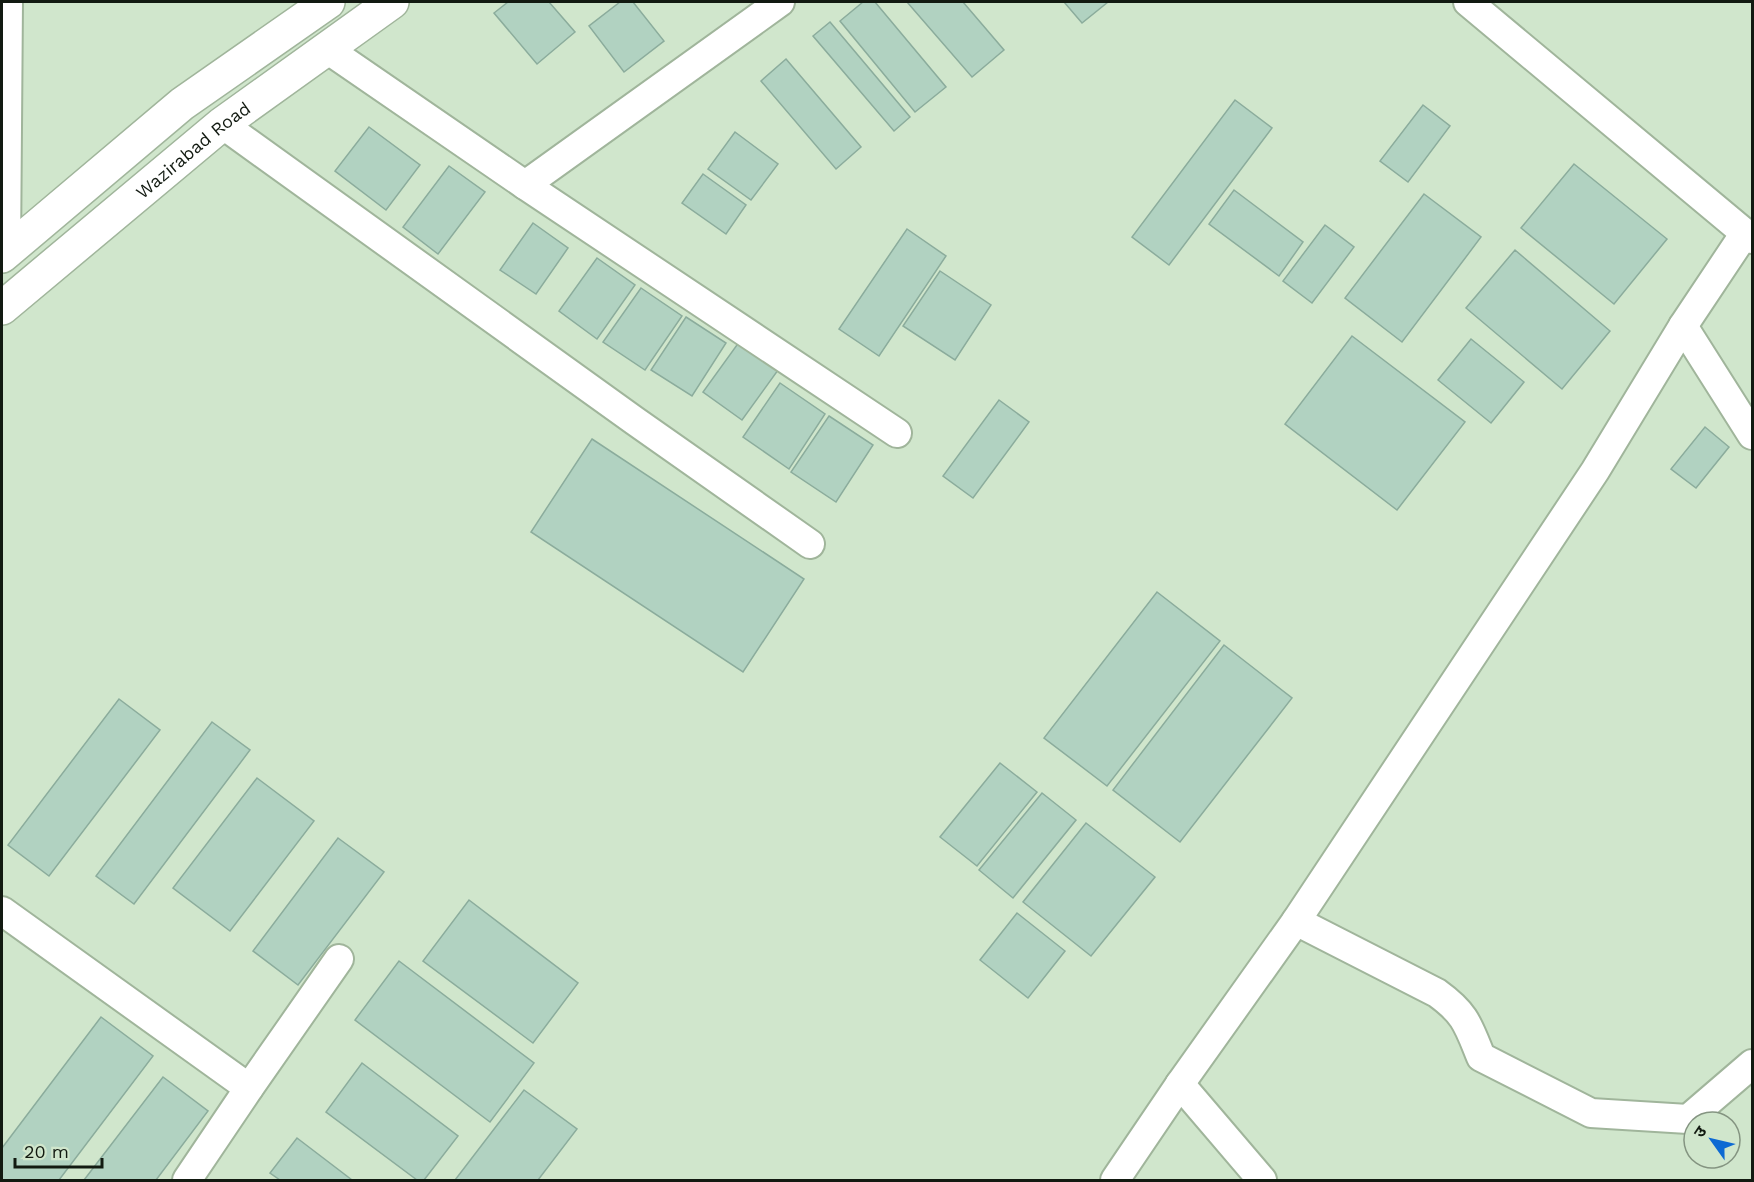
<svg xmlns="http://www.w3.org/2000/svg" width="1754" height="1182" font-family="'Work Sans','Noto Sans Devanagari',sans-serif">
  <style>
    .building { fill: #b1d2c1; stroke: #8bac9c; stroke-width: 1.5 }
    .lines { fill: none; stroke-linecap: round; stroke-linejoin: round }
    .minor-casing { stroke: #a0b59b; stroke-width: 32 }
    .highway-casing { stroke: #a0b59b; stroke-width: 36 }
    .minor { stroke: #fff; stroke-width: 28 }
    .highway { stroke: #fff; stroke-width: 33 }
    .labels { text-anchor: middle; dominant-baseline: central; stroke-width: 5; stroke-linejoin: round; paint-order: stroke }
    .street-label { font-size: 18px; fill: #121a11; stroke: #d0e6cc }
  </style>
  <rect width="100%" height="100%" fill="#d0e6cc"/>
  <g class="building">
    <path d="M508 2H549L575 32 537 64 494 13Z"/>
    <path d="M620 2H633L664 41 624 72 589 26Z"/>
    <path d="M863 2H875L946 87 915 112 840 21Z"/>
    <path d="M907 2H963L1004 50 972 77Z"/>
    <path d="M1064 2H1108L1082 23Z"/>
    <path d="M830 22 910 117 894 131 813 36Z"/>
    <path d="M786 59 861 147 836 169 761 81Z"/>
    <path d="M1235 100 1272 128 1169 265 1132 237Z"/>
    <path d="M1423 105 1450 126 1408 182 1380 161Z"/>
    <path d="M369 127 420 165 386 210 335 171Z"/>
    <path d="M735 132 778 164 751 200 708 169Z"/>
    <path d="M1574 164 1667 239 1614 304 1521 228Z"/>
    <path d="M449 166 485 192 438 254 403 227Z"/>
    <path d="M703 174 746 205 726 234 682 203Z"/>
    <path d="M1234 190 1303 242 1279 276 1209 224Z"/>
    <path d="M1424 194 1481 237 1402 342 1345 298Z"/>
    <path d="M533 223 568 248 536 294 500 270Z"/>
    <path d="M1325 225 1354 247 1312 303 1283 281Z"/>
    <path d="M907 229 946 256 879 356 839 329Z"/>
    <path d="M1515 250 1610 331 1562 389 1466 308Z"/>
    <path d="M597 258 635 285 597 339 559 311Z"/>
    <path d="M940 271 991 305 955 360 903 326Z"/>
    <path d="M641 288 682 316 645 370 603 342Z"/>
    <path d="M686 317 726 343 692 396 651 370Z"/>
    <path d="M1352 336 1465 422 1397 510 1285 424Z"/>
    <path d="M742 338 781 366 742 420 703 392Z"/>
    <path d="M1471 339 1524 382 1491 423 1438 380Z"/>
    <path d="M780 383 825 414 789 469 743 437Z"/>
    <path d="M999 400 1029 422 973 498 943 476Z"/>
    <path d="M829 416 873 445 836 502 791 472Z"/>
    <path d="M1705 427 1729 447 1696 488 1671 469Z"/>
    <path d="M592 439 804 579 743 672 531 532Z"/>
    <path d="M1157 592 1220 641 1107 786 1044 738Z"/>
    <path d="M1224 645 1292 698 1180 842 1113 790Z"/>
    <path d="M119 699 160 730 49 876 8 845Z"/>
    <path d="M212 722 250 750 134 904 96 876Z"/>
    <path d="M1000 763 1037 792 977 866 940 837Z"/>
    <path d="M257 778 314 821 230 931 173 888Z"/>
    <path d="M1042 793 1076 820 1013 898 979 870Z"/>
    <path d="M1086 823 1155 877 1091 956 1023 902Z"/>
    <path d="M338 838 384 872 298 985 253 951Z"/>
    <path d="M469 900 578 983 533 1043 423 961Z"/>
    <path d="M1017 913 1065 951 1028 998 980 960Z"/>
    <path d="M399 961 534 1063 490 1122 355 1020Z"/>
    <path d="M101 1017 153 1056 59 1180H2V1148Z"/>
    <path d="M362 1063 458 1136 424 1180H417L326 1112Z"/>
    <path d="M163 1077 208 1111 156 1180H84Z"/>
    <path d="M524 1090 577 1129 538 1180H455Z"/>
    <path d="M297 1138 352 1180H280L270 1173Z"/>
  </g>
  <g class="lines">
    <defs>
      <g id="minor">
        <path d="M1468 2 1752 239"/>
        <path d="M327 49 525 185 897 433"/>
        <path d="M222 124 635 421 810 544"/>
        <path d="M525 185 780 2"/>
        <path d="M6 253 8 2"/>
        <path d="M1683 326 1752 435"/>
        <path d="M2 911 249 1088 187 1180"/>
        <path d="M1296 921 1437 993C1466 1014 1468 1025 1481 1057L1591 1113 1688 1119 1752 1064"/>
        <path d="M1180 1084 1262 1180"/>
        <path d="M249 1088 339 959"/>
        <path d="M1115 1180 1180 1084 1296 921 1595 471 1683 326 1745 233"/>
      </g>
      <g id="highway">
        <path d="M2 256 182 104 328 2"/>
        <path id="s1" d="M2 308 222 124 392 2"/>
      </g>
    </defs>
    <use href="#minor" class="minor-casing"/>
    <use href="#highway" class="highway-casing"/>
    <use href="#minor" class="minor"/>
    <use href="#highway" class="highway"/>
  </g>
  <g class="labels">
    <g class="street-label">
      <text stroke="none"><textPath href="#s1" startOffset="248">Wazirabad Road</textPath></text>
    </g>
  </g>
  <rect width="1754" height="1182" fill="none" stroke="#121a11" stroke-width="6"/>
  <g transform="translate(1712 1140) rotate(304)"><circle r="28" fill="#d0e6cc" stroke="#849481" stroke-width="1.5"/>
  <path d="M0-4.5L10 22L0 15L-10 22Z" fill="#0d6ad3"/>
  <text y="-9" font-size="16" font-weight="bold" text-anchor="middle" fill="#121a11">उ</text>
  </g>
  <path d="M15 1158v9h87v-9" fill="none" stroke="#121a11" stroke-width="3"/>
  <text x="24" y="1158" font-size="18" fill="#121a11" stroke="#d0e6cc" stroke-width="4.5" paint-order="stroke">20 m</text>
</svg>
